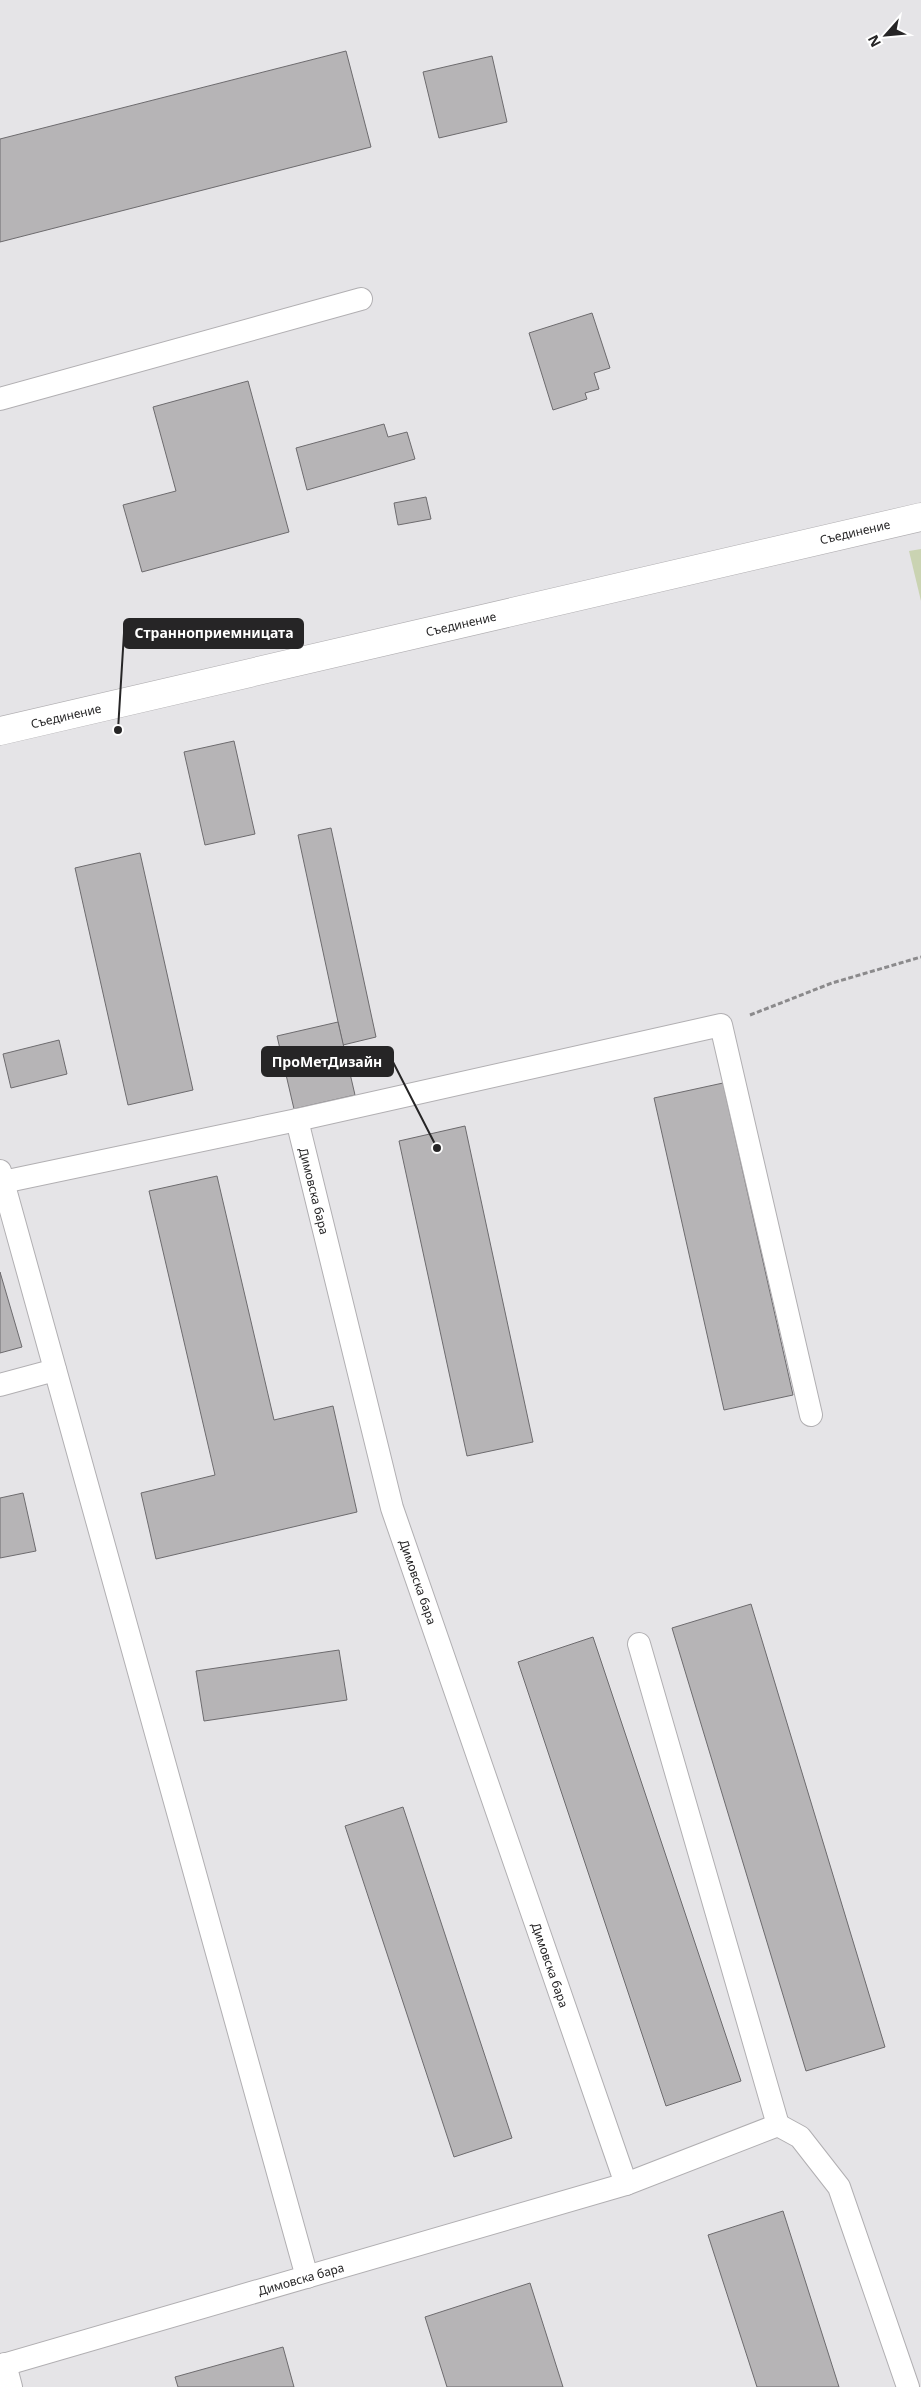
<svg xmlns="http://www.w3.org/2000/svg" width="921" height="2387" font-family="'Noto Sans',sans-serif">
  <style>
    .grass { fill: #cad3b2 }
    .building { fill: #b6b4b6; stroke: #6d6b6e }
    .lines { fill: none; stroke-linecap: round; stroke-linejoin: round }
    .lane-casing { stroke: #b1afb2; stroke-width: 24 }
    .secondary-casing { stroke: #b1afb2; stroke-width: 29 }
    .path { stroke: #8b8a8c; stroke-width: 3; stroke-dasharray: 5 2.5; stroke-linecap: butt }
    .lane { stroke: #fff; stroke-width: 22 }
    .secondary { stroke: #fff; stroke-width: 28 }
    .labels { text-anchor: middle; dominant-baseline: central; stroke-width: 4.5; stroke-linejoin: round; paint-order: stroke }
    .street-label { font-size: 12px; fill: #262526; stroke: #fff }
    .leader { fill: none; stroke: #262526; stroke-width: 2 }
    .callout-dot { fill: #262526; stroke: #fff; stroke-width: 2 }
    .callout { fill: #262526; stroke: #262526; stroke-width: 2 }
    .callout-label { font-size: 14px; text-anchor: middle; font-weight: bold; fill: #fff }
  </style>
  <rect width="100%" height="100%" fill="#e5e4e7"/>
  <path class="grass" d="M921 549V601L909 551Z"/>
  <g class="building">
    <path d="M346 51 371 147 0 242V139Z"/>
    <path d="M492 56 507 122 439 138 423 72Z"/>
    <path d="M592 313 610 368 594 373 599 389 585 393 587 399 553 410 529 333Z"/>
    <path d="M248 381 289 532 142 572 123 505 176 491 153 407Z"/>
    <path d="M384 424 388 437 407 432 415 459 307 490 296 448Z"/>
    <path d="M426 497 431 519 398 525 394 503Z"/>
    <path d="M234 741 255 834 205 845 184 752Z"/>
    <path d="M331 828 376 1037 343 1045 298 835Z"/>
    <path d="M140 853 193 1090 128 1105 75 868Z"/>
    <path d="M338 1022 355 1095 294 1109 277 1036Z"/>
    <path d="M59 1040 67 1074 11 1088 3 1054Z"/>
    <path d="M723 1083 793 1395 724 1410 654 1098Z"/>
    <path d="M465 1126 533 1442 467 1456 399 1141Z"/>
    <path d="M217 1176 274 1420 333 1406 357 1512 156 1559 141 1493 215 1475 149 1191Z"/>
    <path d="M0 1272 22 1347 0 1353Z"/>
    <path d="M23 1493 36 1551 0 1558V1498Z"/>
    <path d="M751 1604 885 2047 806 2071 672 1628Z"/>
    <path d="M593 1637 741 2081 666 2106 518 1662Z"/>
    <path d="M339 1650 347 1700 204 1721 196 1671Z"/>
    <path d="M403 1807 512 2138 454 2157 345 1826Z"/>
    <path d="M783 2211 839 2387H757L708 2235Z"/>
    <path d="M530 2283 563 2387H447L425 2317Z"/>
    <path d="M283 2347 294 2387H178L175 2377Z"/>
  </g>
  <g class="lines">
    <defs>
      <g id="lane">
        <path d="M0 399 361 299"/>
        <path d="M0 1171 307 2277"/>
        <path d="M3 1182 297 1120 721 1025 811 1415"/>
        <path d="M0 1385 55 1370"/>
        <path d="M778 2125 800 2137 839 2187 908 2387"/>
        <path d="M626 2184 778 2125 639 1644"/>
        <path d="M5 2364 11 2387"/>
        <path d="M0 2366 626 2184 392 1508 297 1120"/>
      </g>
      <path id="secondary" d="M0 731 921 517"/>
    </defs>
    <use href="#lane" class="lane-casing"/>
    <use href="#secondary" class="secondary-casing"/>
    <path class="path" d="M750 1015 832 983 921 957"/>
    <use href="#lane" class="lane"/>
    <use href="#secondary" class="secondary"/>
  </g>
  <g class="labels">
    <g class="street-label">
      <text transform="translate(855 532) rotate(-13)">Съединение</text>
      <text transform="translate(461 624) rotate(-13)">Съединение</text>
      <text transform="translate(66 716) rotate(-13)">Съединение</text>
      <text transform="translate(314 1191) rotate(76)">Димовска бара</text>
      <text transform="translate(418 1582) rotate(71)">Димовска бара</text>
      <text transform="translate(550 1965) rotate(71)">Димовска бара</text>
      <text transform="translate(301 2279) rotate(-16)">Димовска бара</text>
    </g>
  </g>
  <path class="leader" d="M118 730L124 633M437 1148L393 1062"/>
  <g class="callout-dot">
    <circle cx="118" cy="730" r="5"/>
    <circle cx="437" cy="1148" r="5"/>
  </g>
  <g class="callout">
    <rect x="124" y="619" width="179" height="29" rx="5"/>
    <rect x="262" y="1047" width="131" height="29" rx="5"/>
  </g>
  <g class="callout-label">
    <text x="214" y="638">Странноприемницата</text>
    <text x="327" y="1067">ПроМетДизайн</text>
  </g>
  <g transform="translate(886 35) rotate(243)" stroke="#ffffff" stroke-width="4" paint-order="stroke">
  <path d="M0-4L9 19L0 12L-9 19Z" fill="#262526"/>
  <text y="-8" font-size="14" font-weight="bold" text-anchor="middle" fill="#262526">N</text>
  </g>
</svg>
